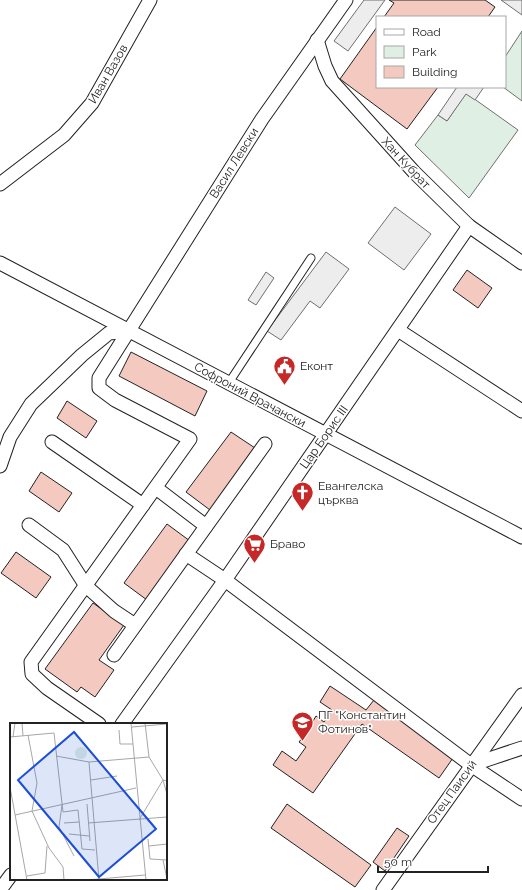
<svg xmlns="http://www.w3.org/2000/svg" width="522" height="890" font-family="Raleway,sans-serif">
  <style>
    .green { fill: #e0efe3; stroke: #6f6f6f }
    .parking { fill: #ededed; stroke: #6f6f6f }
    .building { fill: #f3c9c0; stroke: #222 }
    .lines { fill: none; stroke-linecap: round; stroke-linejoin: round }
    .lane-casing { stroke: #222; stroke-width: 9 }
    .street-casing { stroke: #222; stroke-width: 15 }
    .lane { stroke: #fff; stroke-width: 7 }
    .street { stroke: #fff; stroke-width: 13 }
    .labels { text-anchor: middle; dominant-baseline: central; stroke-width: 3; stroke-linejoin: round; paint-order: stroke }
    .street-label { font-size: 12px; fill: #222; stroke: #fff }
    .poi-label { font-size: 12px; fill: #222; stroke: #fff; text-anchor: start }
    .inset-road { fill: none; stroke: #a7a7a7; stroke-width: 1 }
    .view { fill: #1d4ed8; fill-opacity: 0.15; stroke: #1d4ed8; stroke-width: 2 }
    .inset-edge { fill: none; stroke: #222; stroke-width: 2 }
  </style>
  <rect width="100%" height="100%" fill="#fff"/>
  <g class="green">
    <path d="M522 31V101L503 87H505V57Z"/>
    <path d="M466 93 518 130 469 198 415 145 438 115 447 121Z"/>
  </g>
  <g class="parking">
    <path d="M364 0H385L348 51 334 41Z"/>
    <path d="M501 0H522V15Z"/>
    <path d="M457 87H484L475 100 466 94 447 121 438 115Z"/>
    <path d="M395 207 431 234 404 270 368 243Z"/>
    <path d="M326 252 349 269 320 308 310 301 281 340 267 331Z"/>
    <path d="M266 272 274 278 256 305 248 300Z"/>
  </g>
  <g class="building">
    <path d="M389 0H485L495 7 488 17H384L394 3Z"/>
    <path d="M377 27V87H438L407 129 340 79Z"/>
    <path d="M467 270 492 288 478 308 453 290Z"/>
    <path d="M131 352 207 391 195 416 119 376Z"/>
    <path d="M67 401 97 421 86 438 57 418Z"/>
    <path d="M231 432 255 448 210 510 186 492Z"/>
    <path d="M41 472 72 493 59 512 29 491Z"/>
    <path d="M167 524 190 541 147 600 124 583Z"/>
    <path d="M16 552 51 577 36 598 1 573Z"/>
    <path d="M93 603 124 625 99 660 114 670 95 697 81 687 77 692 45 669Z"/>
    <path d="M330 686 366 710 374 700 453 758 439 778 362 724 313 793 273 765 282 751 296 761 306 747 299 742 303 737 296 733 308 716 313 721 316 716 324 722 332 710 320 702Z"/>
    <path d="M287 804 371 865 355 887 271 828Z"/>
    <path d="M397 828 409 836 385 871 373 862Z"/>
  </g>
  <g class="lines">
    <defs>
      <path id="lane" d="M228 384 311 258"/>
      <g id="street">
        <path d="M317 40 325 66 332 81 414 172 469 226 522 263"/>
        <path d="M0 184 64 135 92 103 150 0"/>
        <path d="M0 263 522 537"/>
        <path d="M398 330 522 411"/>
        <path d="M52 442 143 505"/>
        <path d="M0 466 10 437 31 404 82 355 109 333 130 331"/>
        <path d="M156 488 206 526"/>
        <path d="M29 525 63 550 86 586 114 611 135 625"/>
        <path d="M186 554 225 580 471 765 522 799"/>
        <path d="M114 655 265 444"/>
        <path d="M99 724 47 688 32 674 31 662 190 439 115 400 99 388V378L262 119 346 0"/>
        <path d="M122 724 225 580 469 226"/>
        <path d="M471 765 522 748"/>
        <path d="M0 890 11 875"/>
        <path d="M383 890 522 695"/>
      </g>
    </defs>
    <use href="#lane" class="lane-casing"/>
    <use href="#street" class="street-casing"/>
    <use href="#lane" class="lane"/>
    <use href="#street" class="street"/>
  </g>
  <defs>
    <symbol id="civic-pin" viewBox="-11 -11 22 30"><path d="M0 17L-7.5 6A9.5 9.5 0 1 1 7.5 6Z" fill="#c62828" stroke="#fff"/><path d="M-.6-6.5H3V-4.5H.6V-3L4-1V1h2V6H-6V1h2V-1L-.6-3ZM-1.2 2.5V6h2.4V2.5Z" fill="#fff"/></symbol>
    <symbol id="church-pin" viewBox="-11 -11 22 30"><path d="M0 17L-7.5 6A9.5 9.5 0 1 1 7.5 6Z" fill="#c62828" stroke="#fff"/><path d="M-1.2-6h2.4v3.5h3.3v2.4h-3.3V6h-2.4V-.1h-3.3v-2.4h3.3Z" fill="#fff"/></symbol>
    <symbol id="supermarket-pin" viewBox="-11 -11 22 30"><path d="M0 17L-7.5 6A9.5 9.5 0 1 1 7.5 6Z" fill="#c62828" stroke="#fff"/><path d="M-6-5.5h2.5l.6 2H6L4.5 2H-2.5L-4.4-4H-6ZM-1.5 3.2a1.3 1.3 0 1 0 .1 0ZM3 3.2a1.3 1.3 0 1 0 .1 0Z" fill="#fff"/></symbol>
    <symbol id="school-pin" viewBox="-11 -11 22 30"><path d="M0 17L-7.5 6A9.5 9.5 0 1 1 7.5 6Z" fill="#c62828" stroke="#fff"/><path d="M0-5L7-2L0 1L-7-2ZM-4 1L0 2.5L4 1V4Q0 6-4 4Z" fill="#fff"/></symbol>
  </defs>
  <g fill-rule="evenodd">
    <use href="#civic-pin" x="272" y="354" width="25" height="34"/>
    <use href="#church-pin" x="290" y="480" width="25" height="34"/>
    <use href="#supermarket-pin" x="242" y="532" width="25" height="34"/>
    <use href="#school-pin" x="290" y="710" width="25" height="34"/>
  </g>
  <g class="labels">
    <g class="street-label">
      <text transform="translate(108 74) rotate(-60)">Иван Вазов</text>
      <text transform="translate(234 163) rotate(-58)">Васил Левски</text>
      <text transform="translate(406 163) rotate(47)">Хан Кубрат</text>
      <text transform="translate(250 395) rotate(28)">Софроний Врачански</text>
      <text transform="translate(324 437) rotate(-55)">Цар Борис III</text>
      <text transform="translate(452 792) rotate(-54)">Отец Паисий</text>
    </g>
    <g class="poi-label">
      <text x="300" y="366">Еконт</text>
      <text x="318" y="486">Евангелска<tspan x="318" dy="14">църква</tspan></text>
      <text x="270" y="544">Браво</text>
      <text x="318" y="715">ПГ "Константин<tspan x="318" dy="14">Фотинов"</tspan></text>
    </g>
  </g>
  <g transform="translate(10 723)">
    <rect width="157" height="157" fill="#fff"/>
    <path d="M65 30a6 6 0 1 1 12 0a6 6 0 1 1-12 0Z" fill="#e0efe3"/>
    <path class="inset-road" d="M12 0 13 13M121 0 136 157M135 0 139 34 153 57 157 71M122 4 157 1M109 7 110 21H123M18 12 27 60 22 88 39 125 53 144 54 157M0 14 44 10 53 89 68 87 72 126 85 127M3 14 5 0M46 33 79 39 139 34M79 39 89 157M81 57 107 53M0 64 17 157M77 81 80 118M52 82 49 104 64 133M5 92 126 65M129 97 153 57 157 58M54 100 69 99M78 100 157 94M59 111 79 113M138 116 140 136 157 137M139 123 157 121M153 137 157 156M17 153 35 150 37 123M77 157 135 152"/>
    <path class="view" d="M64 9 146 106 89 154 8 57Z"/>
    <rect width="157" height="157" class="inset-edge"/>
  </g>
  <rect x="376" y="16" width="130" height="72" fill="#ffffff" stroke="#a7a7a7"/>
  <rect x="384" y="29" width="20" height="6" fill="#ffffff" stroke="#a7a7a7"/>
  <text x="412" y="36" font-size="12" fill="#222222">Road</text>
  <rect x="384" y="46" width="20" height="12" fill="#e0efe3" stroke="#a7a7a7"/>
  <text x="412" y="56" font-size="12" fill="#222222">Park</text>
  <rect x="384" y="66" width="20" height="12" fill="#f3c9c0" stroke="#a7a7a7"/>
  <text x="412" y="76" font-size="12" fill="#222222">Building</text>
  <path d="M378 866v6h110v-6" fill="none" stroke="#222222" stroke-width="2"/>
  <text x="384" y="866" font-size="12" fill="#222222" stroke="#ffffff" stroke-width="3" paint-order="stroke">50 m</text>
</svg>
